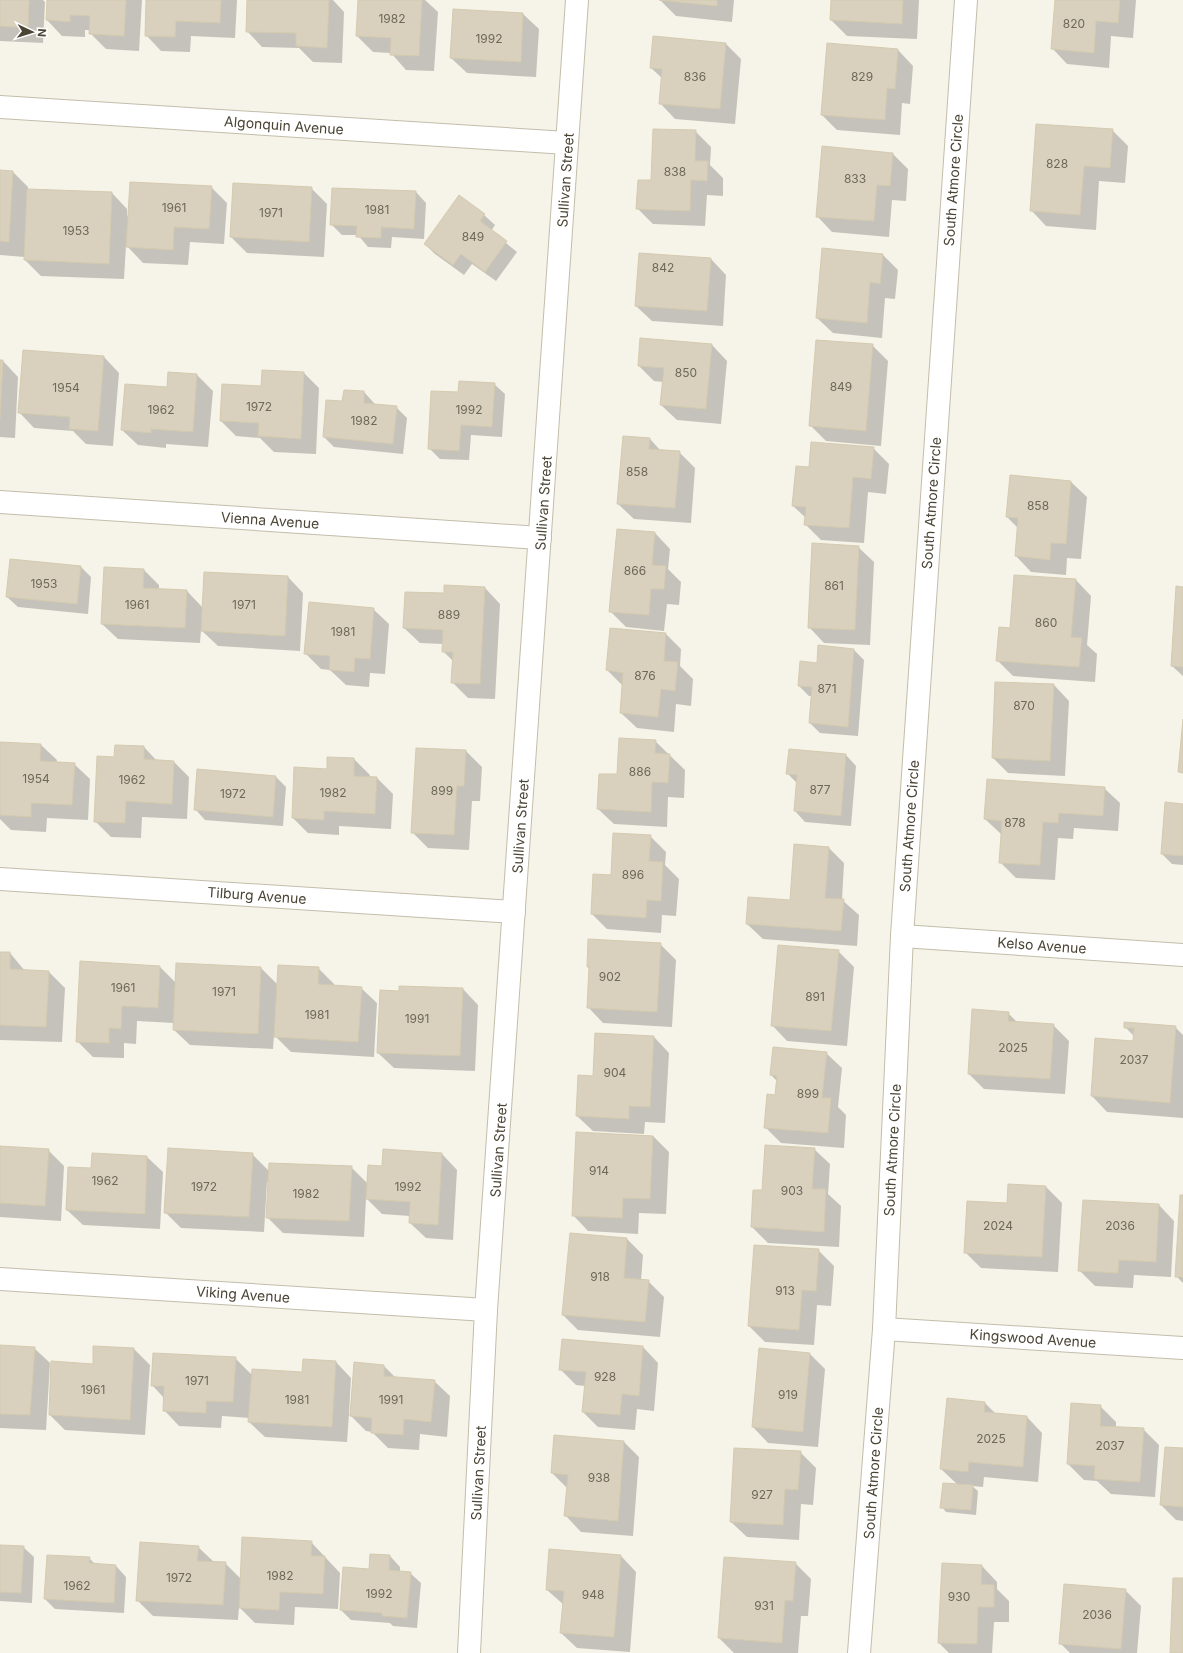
<svg xmlns="http://www.w3.org/2000/svg" width="1183" height="1653" font-family="Inter,sans-serif">
  <style>
    .shadow { fill: #0003 }
    .building { fill: #d9d1bd; stroke: #d4caaf }
    .lines { fill: none; stroke-linecap: round; stroke-linejoin: round }
    .minor-casing { stroke: #c3bdaa; stroke-width: 24 }
    .minor { stroke: #fff; stroke-width: 22 }
    .labels { text-anchor: middle; dominant-baseline: central; stroke-width: 3.5; stroke-linejoin: round; paint-order: stroke }
    .number-label { font-size: 12px; fill: #6e6858 }
    .street-label { font-size: 14px; fill: #4b4536; stroke: #fff }
  </style>
  <rect width="100%" height="100%" fill="#f6f3e9"/>
  <g class="shadow">
    <path d="M0 0H43L45 2 43 43 0 41Z"/>
    <path d="M48 0H142L139 51 106 49 90 33V30H85V37L62 36 47 20Z"/>
    <path d="M147 0H237L235 38 191 36 190 52 161 51 146 35Z"/>
    <path d="M248 0H333L344 12 342 63 313 62 299 48 262 47 247 31Z"/>
    <path d="M359 0H425L438 12 434 71 406 70 391 53 373 52 357 36Z"/>
    <path d="M660 0H734L732 22 676 16Z"/>
    <path d="M832 0H919L917 39 847 36 831 20Z"/>
    <path d="M1056 0H1136L1133 38 1111 36 1109 68 1067 64 1052 48Z"/>
    <path d="M454 10 523 14 539 29 536 77 467 73 451 58Z"/>
    <path d="M725 43 741 59 735 124 675 119 660 103 662 78 651 68Z"/>
    <path d="M898 50 913 66 910 104 902 103 900 135 837 130 822 115Z"/>
    <path d="M1112 130 1128 146 1125 183 1099 181 1096 230 1046 226 1031 210Z"/>
    <path d="M695 131 711 147 710 165 723 178V196L707 195 705 226 653 224 637 208 652 181Z"/>
    <path d="M893 154 908 169 906 201 892 200 889 237 832 232 817 216Z"/>
    <path d="M0 171H12L28 187V190L112 193 127 209V216L211 187 227 203 224 244 190 242 188 265 143 263 126 245 124 279 41 276 25 260V257L0 255Z"/>
    <path d="M311 188 327 204 324 257 247 253 231 237Z"/>
    <path d="M416 192 426 203 424 239 392 237 391 248 368 247 358 235H342L331 224Z"/>
    <path d="M484 215 495 225 491 231 517 252 496 281 472 264 464 275 435 254 425 244Z"/>
    <path d="M882 254 898 270 895 299 885 298 882 338 833 333 817 318Z"/>
    <path d="M711 259 726 275 723 326 652 321 636 306Z"/>
    <path d="M712 345 727 361 721 424 677 420 661 405 663 382 654 381 639 366Z"/>
    <path d="M872 345 888 361 881 446 826 441 810 425Z"/>
    <path d="M104 357 119 373 113 446 86 444 73 431 34 428 19 412Z"/>
    <path d="M0 361H3L18 377 15 438 0 437Z"/>
    <path d="M169 373 197 375 213 391 208 447 166 444V448L138 445 122 430 168 388Z"/>
    <path d="M304 373 319 388 316 454 274 452 260 438 236 436 221 421Z"/>
    <path d="M494 384 505 394 502 437 471 435 469 460 440 459 429 448 459 393Z"/>
    <path d="M344 391 364 392 374 403V405L396 407 407 418 403 454 334 447 324 437 343 402Z"/>
    <path d="M650 439 661 451 679 452 695 468 691 523 634 519 618 504Z"/>
    <path d="M873 448 889 464 886 494 868 492 864 543 821 540 805 524 806 518 793 506 810 468Z"/>
    <path d="M1011 476 1071 482 1087 497 1081 559 1067 558 1066 575 1031 572 1016 556 1018 528 1007 517Z"/>
    <path d="M655 533 670 549 668 569 681 582 679 605 667 604 664 631 626 627 610 611Z"/>
    <path d="M858 547 874 562 870 645 824 643 809 627Z"/>
    <path d="M81 567 91 577 88 614 18 607 7 597Z"/>
    <path d="M144 570 159 585V590L187 591 203 608 288 577 303 593 300 651 218 646 201 630 200 643 118 639 102 624Z"/>
    <path d="M1076 580 1091 596 1087 645 1097 654 1095 682 1013 676 997 660Z"/>
    <path d="M485 588 500 604 495 699 468 698 452 682 453 661 443 651V644L420 643 404 628 445 594Z"/>
    <path d="M1183 588V676L1172 666Z"/>
    <path d="M373 609 389 624 385 674 370 673 369 687 346 685 330 670 321 669 305 653Z"/>
    <path d="M666 634 681 649 680 666 693 679 691 706 676 704 674 732 637 728 621 713 623 686 607 670Z"/>
    <path d="M854 650 864 660 858 736 820 733 810 723 812 696H809L799 686 818 664Z"/>
    <path d="M1054 685 1069 701 1065 776 1008 773 993 758Z"/>
    <path d="M655 741 685 770 684 798 668 797 667 827 614 824 598 809Z"/>
    <path d="M0 743 41 745 57 760 56 763 74 764 90 779 88 820 47 818 46 832 11 830 0 819Z"/>
    <path d="M144 747 157 761 174 762 189 777 187 819 142 817 141 838 111 837 95 821 115 758Z"/>
    <path d="M466 751 482 767 480 801H472L469 850 428 848 412 832Z"/>
    <path d="M846 755 856 766 851 826 805 822 795 811 798 784 787 773Z"/>
    <path d="M354 759 370 775 369 778H377L393 794 391 829 339 826V835L308 833 293 818 328 770Z"/>
    <path d="M276 777 286 787 283 826 205 820 195 809Z"/>
    <path d="M988 780 1104 788 1120 803 1118 831 1074 828 1073 839 1058 838 1055 880 1016 878 1000 862 1002 835 985 819Z"/>
    <path d="M1183 805V865L1172 864 1162 854Z"/>
    <path d="M650 836 666 852 665 865 679 879 676 916 662 915 661 933 607 929 592 914Z"/>
    <path d="M829 848 844 863 842 900 859 915 857 946 763 939 747 924 791 901Z"/>
    <path d="M660 944 676 960 672 1027 603 1023 588 1007 590 969 588 967Z"/>
    <path d="M838 951 854 967 847 1046 787 1041 772 1025Z"/>
    <path d="M0 953H10L25 971 49 972 65 988 62 1042 0 1040Z"/>
    <path d="M159 966 176 983 261 968 278 985 318 968 334 984V986L361 988 377 1003 374 1057 291 1052 274 1035 273 1049 190 1045 174 1030V1023L137 1021 136 1044 124 1043V1058L93 1057 77 1041Z"/>
    <path d="M463 989 478 1005 475 1071 394 1068 378 1053 400 992Z"/>
    <path d="M1008 1013 1018 1023 1053 1025 1069 1041 1065 1094 984 1089 969 1074Z"/>
    <path d="M1125 1027H1175L1183 1035V1118L1107 1112 1092 1096 1133 1042 1134 1036Z"/>
    <path d="M654 1037 669 1053 665 1123 645 1122 644 1134 593 1131 577 1116 593 1077Z"/>
    <path d="M826 1053 842 1068 838 1107 846 1115 844 1148 781 1143 765 1127 776 1096 777 1081 771 1075Z"/>
    <path d="M577 1133 653 1136 669 1152 666 1214 639 1213 638 1234 588 1231 573 1215Z"/>
    <path d="M0 1147 48 1150 64 1166 61 1221 0 1217Z"/>
    <path d="M814 1149 830 1164 828 1194 841 1206 839 1247 768 1243 752 1227 763 1191Z"/>
    <path d="M252 1154 269 1171 351 1167 368 1184 383 1167 442 1154 457 1170 453 1240 426 1238 410 1223V1216L382 1214 366 1198 364 1237 283 1233 267 1217 269 1183 267 1182 264 1232 181 1228 166 1213Z"/>
    <path d="M147 1157 163 1172 160 1229 83 1225 67 1210 92 1169Z"/>
    <path d="M1009 1185 1046 1187 1062 1203 1058 1272 981 1268 965 1252 1008 1204Z"/>
    <path d="M1183 1196V1283L1176 1276Z"/>
    <path d="M1159 1205 1174 1221 1171 1277 1134 1275 1133 1288 1095 1286 1079 1270Z"/>
    <path d="M571 1234 627 1239 643 1255 641 1281H648L664 1297 660 1337 578 1330 563 1315Z"/>
    <path d="M818 1250 834 1266 831 1306 817 1305 814 1345 765 1342 749 1326Z"/>
    <path d="M0 1346 34 1348 50 1363 46 1430 0 1428Z"/>
    <path d="M94 1347 134 1349 150 1365 145 1435 65 1430 50 1415 93 1365Z"/>
    <path d="M643 1347 658 1363 654 1411 637 1409 635 1430 598 1427 583 1412 585 1386 576 1385 560 1369Z"/>
    <path d="M760 1349 810 1354 825 1369 818 1447 768 1443 753 1427Z"/>
    <path d="M235 1358 252 1375 303 1373 336 1362 351 1378 349 1414H351L384 1366 396 1378 434 1381 450 1396 447 1437 420 1434 419 1450 388 1448 372 1432 366 1431 349 1414 347 1442 265 1437 249 1422 250 1418 222 1416 221 1428 179 1426 164 1410V1398L152 1385Z"/>
    <path d="M948 1399 985 1403 996 1414 1027 1417 1042 1433 1038 1482 984 1477 983 1487 972 1486 978 1491 976 1515 946 1512 942 1507 958 1485 941 1469Z"/>
    <path d="M1100 1406 1116 1422V1428L1143 1429 1159 1445 1155 1497 1111 1494 1097 1481 1084 1480 1068 1464Z"/>
    <path d="M555 1436 624 1442 639 1457 633 1536 581 1532 566 1516 568 1489 552 1473Z"/>
    <path d="M1183 1449V1521L1176 1520 1161 1505Z"/>
    <path d="M800 1452 816 1468 813 1505 801 1504 799 1540 747 1537 731 1522Z"/>
    <path d="M311 1542 340 1573 338 1609 295 1607 294 1625 255 1623 239 1607 238 1620 153 1616 137 1600 198 1547 214 1562 225 1563 241 1579Z"/>
    <path d="M0 1546 23 1547 34 1557 32 1603 0 1601Z"/>
    <path d="M390 1556 400 1567V1572L410 1573 421 1583 417 1628 393 1626 390 1623 351 1620 341 1610 370 1570Z"/>
    <path d="M621 1556 636 1572 630 1652 577 1648 561 1633 564 1605 547 1590Z"/>
    <path d="M89 1558 96 1565 116 1566 126 1577 124 1613 55 1609 45 1599Z"/>
    <path d="M795 1563 811 1579 808 1616H801L798 1653H734L719 1638Z"/>
    <path d="M982 1566 997 1582V1589L1009 1601V1622H994L992 1653H949L939 1643Z"/>
    <path d="M1125 1590 1141 1606 1137 1653H1070L1060 1643Z"/>
  </g>
  <g class="building">
    <path d="M0 0H29L28 28 0 26Z"/>
    <path d="M47 0H126L124 36 89 34 90 16 70 15V22L46 20Z"/>
    <path d="M146 0H221L220 23 176 21 175 37 145 36Z"/>
    <path d="M247 0H329L327 48 296 46V33L246 32Z"/>
    <path d="M358 0H422L419 56 390 55 391 38 356 36Z"/>
    <path d="M659 0H717V6Z"/>
    <path d="M831 0H903L902 24 830 20Z"/>
    <path d="M1055 0H1120L1118 23 1096 21 1094 53 1051 49Z"/>
    <path d="M453 9 523 13 521 62 450 58Z"/>
    <path d="M653 36 726 43 720 109 659 104 662 69 650 68Z"/>
    <path d="M827 43 898 49 895 89 887 88 885 120 821 115Z"/>
    <path d="M1036 124 1113 129 1110 168 1084 166 1080 215 1030 211Z"/>
    <path d="M653 129 696 130 695 161H708L707 181 691 180 690 211 636 209 638 180H651Z"/>
    <path d="M822 146 893 153 890 186 877 185 874 221 816 217Z"/>
    <path d="M0 170 13 171 9 242 0 241Z"/>
    <path d="M130 182 212 186 209 229 174 227 173 250 126 247Z"/>
    <path d="M233 183 312 187 309 242 230 237Z"/>
    <path d="M332 188 416 191 414 229 381 227V238L356 237 357 226 330 225Z"/>
    <path d="M27 189 112 192 109 264 24 260Z"/>
    <path d="M459 195 485 214 480 221 507 241 485 272 461 254 453 265 424 244Z"/>
    <path d="M822 248 883 254 880 284 870 282 867 323 816 318Z"/>
    <path d="M639 253 711 258 707 311 635 306Z"/>
    <path d="M640 338 712 344 706 409 660 405 664 368 638 366Z"/>
    <path d="M816 340 873 344 866 431 809 426Z"/>
    <path d="M23 350 104 356 98 431 69 429 70 417 18 413Z"/>
    <path d="M0 360H3L0 418Z"/>
    <path d="M262 370 304 372 301 439 258 436 259 423 220 421 222 384 261 386Z"/>
    <path d="M168 372 197 374 193 432 151 429V433L121 430 125 384 167 387Z"/>
    <path d="M459 381 495 383 492 427 461 425 459 451 428 449 431 391 458 392Z"/>
    <path d="M344 390 364 391V403L397 406 393 444 323 437 326 400 342 401Z"/>
    <path d="M623 436 650 438 649 449 680 451 675 508 617 504Z"/>
    <path d="M811 442 874 447 871 479 853 477 849 528 804 525 806 507 792 506 796 466 809 467Z"/>
    <path d="M1010 475 1071 481 1066 544 1051 543 1050 560 1015 556 1018 518 1006 517Z"/>
    <path d="M617 529 655 532 652 565 666 566 664 589H651L649 615 609 612Z"/>
    <path d="M812 543 859 546 855 630 808 628Z"/>
    <path d="M10 559 81 566 77 604 6 597Z"/>
    <path d="M104 567 144 569 143 588 187 590 185 628 101 624Z"/>
    <path d="M204 572 288 576 285 636 201 631Z"/>
    <path d="M1014 575 1076 579 1071 637 1082 638 1079 667 996 661 999 627 1010 628Z"/>
    <path d="M444 585 485 587 480 684 451 683 453 652H442L443 630 403 628 405 592 444 593Z"/>
    <path d="M1176 586 1183 587V667L1171 666Z"/>
    <path d="M309 602 374 608 370 659 355 658 354 672 329 670 330 656 304 654Z"/>
    <path d="M610 628 666 633 664 661 678 662 675 691 661 689 658 717 620 713 623 673 606 670Z"/>
    <path d="M818 645 854 649 848 727 809 723 812 687 798 686 800 661 817 663Z"/>
    <path d="M995 682 1054 684 1050 761 992 758Z"/>
    <path d="M1183 719V773L1178 772Z"/>
    <path d="M619 738 656 740 655 753 670 754 668 783 652 782 651 812 597 809 599 774H617Z"/>
    <path d="M0 742 41 744 40 761 75 763 72 805 31 803V817L0 815Z"/>
    <path d="M115 745 144 746V759L174 761 172 804 126 801 125 823 94 822 97 756 114 757Z"/>
    <path d="M416 748 466 750 464 786H457L454 835 411 833Z"/>
    <path d="M789 749 846 754 841 816 794 811 797 775 786 774Z"/>
    <path d="M327 757 354 758V776L377 777 375 814 324 811V820L292 818 294 767 327 769Z"/>
    <path d="M197 769 276 776 273 817 194 810Z"/>
    <path d="M987 779 1105 787 1103 816 1059 813 1058 823 1043 822 1040 865 999 863 1002 821 984 819Z"/>
    <path d="M1165 802 1183 804V856L1161 854Z"/>
    <path d="M613 833 651 835 649 861 663 862 661 901 647 900 646 918 591 914 593 874 611 875Z"/>
    <path d="M794 844 829 847 825 898 844 899 841 931 746 924 748 897 790 900Z"/>
    <path d="M588 939 661 943 657 1012 587 1008 589 967H587Z"/>
    <path d="M778 945 839 950 831 1031 771 1026Z"/>
    <path d="M0 952H10V969L49 971 46 1027 0 1025Z"/>
    <path d="M80 961 160 966 158 1008 122 1006 121 1029 109 1028V1043L76 1042Z"/>
    <path d="M176 963 261 967 258 1034 173 1030Z"/>
    <path d="M278 965 319 967 318 984 362 987 358 1042 274 1037Z"/>
    <path d="M399 986 463 988 460 1056 377 1053 380 990 399 991Z"/>
    <path d="M972 1009 1009 1012 1008 1021 1054 1024 1050 1079 968 1074Z"/>
    <path d="M1124 1022 1176 1026 1170 1103 1091 1096 1095 1038 1133 1041 1134 1028H1124Z"/>
    <path d="M595 1033 654 1036 650 1107 629 1106V1119L576 1116 578 1075 593 1076Z"/>
    <path d="M773 1047 827 1052 822 1098H831L828 1133 764 1128 767 1094 775 1095 777 1076 770 1075Z"/>
    <path d="M576 1132 653 1136 650 1199 623 1198 622 1218 572 1216Z"/>
    <path d="M765 1145 815 1148 812 1189H826L824 1232 751 1227 753 1190H762Z"/>
    <path d="M0 1146 49 1149 45 1206 0 1203Z"/>
    <path d="M168 1148 253 1153 249 1217 164 1213Z"/>
    <path d="M383 1149 442 1153 438 1225 409 1223 410 1202 366 1199 368 1165 382 1166Z"/>
    <path d="M92 1153 147 1156 145 1214 66 1210 68 1167 91 1168Z"/>
    <path d="M269 1163 352 1166 349 1221 266 1218Z"/>
    <path d="M1008 1184 1046 1186 1042 1257 964 1253 967 1201 1007 1203Z"/>
    <path d="M1180 1195H1183V1277H1175Z"/>
    <path d="M1083 1200 1159 1204 1156 1262 1119 1260 1118 1273 1078 1271Z"/>
    <path d="M570 1233 627 1238 624 1278 649 1280 645 1322 562 1315Z"/>
    <path d="M754 1245 819 1249 816 1291 802 1290 799 1330 748 1326Z"/>
    <path d="M562 1339 643 1346 639 1396 622 1394 620 1415 582 1412 586 1372 559 1370Z"/>
    <path d="M0 1345 35 1347 30 1415 0 1414Z"/>
    <path d="M93 1346 134 1348 130 1420 49 1415 51 1361 93 1364Z"/>
    <path d="M759 1348 810 1353 803 1432 752 1427Z"/>
    <path d="M153 1353 236 1357 233 1402 206 1401V1413L163 1411 164 1386H151Z"/>
    <path d="M303 1359 336 1361 332 1427 248 1422 252 1369 302 1372Z"/>
    <path d="M354 1362 384 1365V1376L435 1380 431 1422 404 1419 403 1435 371 1433 372 1418 350 1416Z"/>
    <path d="M947 1398 985 1402 984 1412 1027 1416 1023 1467 969 1462 968 1472 940 1469Z"/>
    <path d="M1071 1403 1101 1405 1100 1426 1144 1428 1140 1482 1094 1479 1095 1466 1067 1464Z"/>
    <path d="M554 1435 624 1441 618 1521 564 1516 568 1475 551 1473Z"/>
    <path d="M1165 1447 1183 1448V1507L1160 1505Z"/>
    <path d="M734 1448 801 1451 798 1490 785 1489 783 1525 730 1522Z"/>
    <path d="M943 1483 973 1485 971 1510 940 1508Z"/>
    <path d="M242 1537 312 1541 311 1556H325L323 1594 280 1592 279 1610 239 1608Z"/>
    <path d="M140 1542 199 1546 197 1561 226 1562 223 1605 136 1601Z"/>
    <path d="M0 1545 24 1546 21 1593 0 1592Z"/>
    <path d="M549 1549 621 1555 614 1637 560 1633 564 1591 546 1590Z"/>
    <path d="M370 1554 390 1555 389 1570 411 1572 407 1618 382 1616V1613L340 1610 343 1567 369 1569Z"/>
    <path d="M47 1555 90 1557 89 1563 116 1565 114 1603 44 1599Z"/>
    <path d="M724 1557 796 1562 793 1601 785 1600 782 1643 718 1638Z"/>
    <path d="M942 1563 982 1565 981 1584 994 1585V1607H978L977 1644 938 1643Z"/>
    <path d="M1173 1578H1183V1653H1170Z"/>
    <path d="M1064 1584 1126 1589 1121 1649 1059 1644Z"/>
  </g>
  <g class="lines">
    <defs>
      <g id="minor">
        <path d="M0 107 567 143"/>
        <path d="M0 502 540 538"/>
        <path d="M0 879 514 912"/>
        <path d="M902 936 1183 955"/>
        <path d="M0 1279 486 1310"/>
        <path d="M884 1329 1183 1348"/>
        <path d="M469 1653 486 1310 577 0"/>
        <path d="M859 1653 884 1329 902 936 966 0"/>
      </g>
    </defs>
    <use href="#minor" class="minor-casing"/>
    <use href="#minor" class="minor"/>
  </g>
  <g class="labels">
    <g class="number-label">
      <text x="392" y="18">1982</text>
      <text x="1074" y="23">820</text>
      <text x="489" y="38">1992</text>
      <text x="695" y="76">836</text>
      <text x="862" y="76">829</text>
      <text x="1057" y="163">828</text>
      <text x="675" y="171">838</text>
      <text x="855" y="178">833</text>
      <text x="174" y="207">1961</text>
      <text x="377" y="209">1981</text>
      <text x="271" y="212">1971</text>
      <text x="76" y="230">1953</text>
      <text x="473" y="236">849</text>
      <text x="663" y="267">842</text>
      <text x="686" y="372">850</text>
      <text x="841" y="386">849</text>
      <text x="66" y="387">1954</text>
      <text x="259" y="406">1972</text>
      <text x="161" y="409">1962</text>
      <text x="469" y="409">1992</text>
      <text x="364" y="420">1982</text>
      <text x="637" y="471">858</text>
      <text x="1038" y="505">858</text>
      <text x="635" y="570">866</text>
      <text x="44" y="583">1953</text>
      <text x="834" y="585">861</text>
      <text x="137" y="604">1961</text>
      <text x="244" y="604">1971</text>
      <text x="449" y="614">889</text>
      <text x="1046" y="622">860</text>
      <text x="343" y="631">1981</text>
      <text x="645" y="675">876</text>
      <text x="827" y="688">871</text>
      <text x="1024" y="705">870</text>
      <text x="640" y="771">886</text>
      <text x="36" y="778">1954</text>
      <text x="132" y="779">1962</text>
      <text x="820" y="789">877</text>
      <text x="442" y="790">899</text>
      <text x="333" y="792">1982</text>
      <text x="233" y="793">1972</text>
      <text x="1015" y="822">878</text>
      <text x="633" y="874">896</text>
      <text x="610" y="976">902</text>
      <text x="123" y="987">1961</text>
      <text x="224" y="991">1971</text>
      <text x="815" y="996">891</text>
      <text x="317" y="1014">1981</text>
      <text x="417" y="1018">1991</text>
      <text x="1013" y="1047">2025</text>
      <text x="1134" y="1059">2037</text>
      <text x="615" y="1072">904</text>
      <text x="808" y="1093">899</text>
      <text x="599" y="1170">914</text>
      <text x="105" y="1180">1962</text>
      <text x="204" y="1186">1972</text>
      <text x="408" y="1186">1992</text>
      <text x="792" y="1190">903</text>
      <text x="306" y="1193">1982</text>
      <text x="998" y="1225">2024</text>
      <text x="1120" y="1225">2036</text>
      <text x="600" y="1276">918</text>
      <text x="785" y="1290">913</text>
      <text x="605" y="1376">928</text>
      <text x="197" y="1380">1971</text>
      <text x="93" y="1389">1961</text>
      <text x="788" y="1394">919</text>
      <text x="297" y="1399">1981</text>
      <text x="391" y="1399">1991</text>
      <text x="991" y="1438">2025</text>
      <text x="1110" y="1445">2037</text>
      <text x="599" y="1477">938</text>
      <text x="762" y="1494">927</text>
      <text x="280" y="1575">1982</text>
      <text x="179" y="1577">1972</text>
      <text x="77" y="1585">1962</text>
      <text x="379" y="1593">1992</text>
      <text x="593" y="1594">948</text>
      <text x="959" y="1596">930</text>
      <text x="764" y="1605">931</text>
      <text x="1097" y="1614">2036</text>
    </g>
    <g class="street-label">
      <text transform="translate(284 125) rotate(4)">Algonquin Avenue</text>
      <text transform="translate(565 180) rotate(-86)">Sullivan Street</text>
      <text transform="translate(953 180) rotate(-86)">South Atmore Circle</text>
      <text transform="translate(543 503) rotate(-86)">Sullivan Street</text>
      <text transform="translate(931 503) rotate(-86)">South Atmore Circle</text>
      <text transform="translate(270 520) rotate(4)">Vienna Avenue</text>
      <text transform="translate(520 826) rotate(-86)">Sullivan Street</text>
      <text transform="translate(909 826) rotate(-86)">South Atmore Circle</text>
      <text transform="translate(257 895) rotate(4)">Tilburg Avenue</text>
      <text transform="translate(1042 945) rotate(4)">Kelso Avenue</text>
      <text transform="translate(498 1150) rotate(-86)">Sullivan Street</text>
      <text transform="translate(892 1150) rotate(-87)">South Atmore Circle</text>
      <text transform="translate(243 1294) rotate(4)">Viking Avenue</text>
      <text transform="translate(1033 1338) rotate(4)">Kingswood Avenue</text>
      <text transform="translate(478 1473) rotate(-87)">Sullivan Street</text>
      <text transform="translate(873 1473) rotate(-86)">South Atmore Circle</text>
    </g>
  </g>
  <g transform="translate(32 32) rotate(94)" stroke="#ffffff" stroke-width="3" paint-order="stroke">
  <path d="M0-3L7 15L0 10L-7 15Z" fill="#4b4536"/>
  <text y="-6" font-size="11" font-weight="bold" text-anchor="middle" fill="#4b4536">N</text>
  </g>
</svg>
